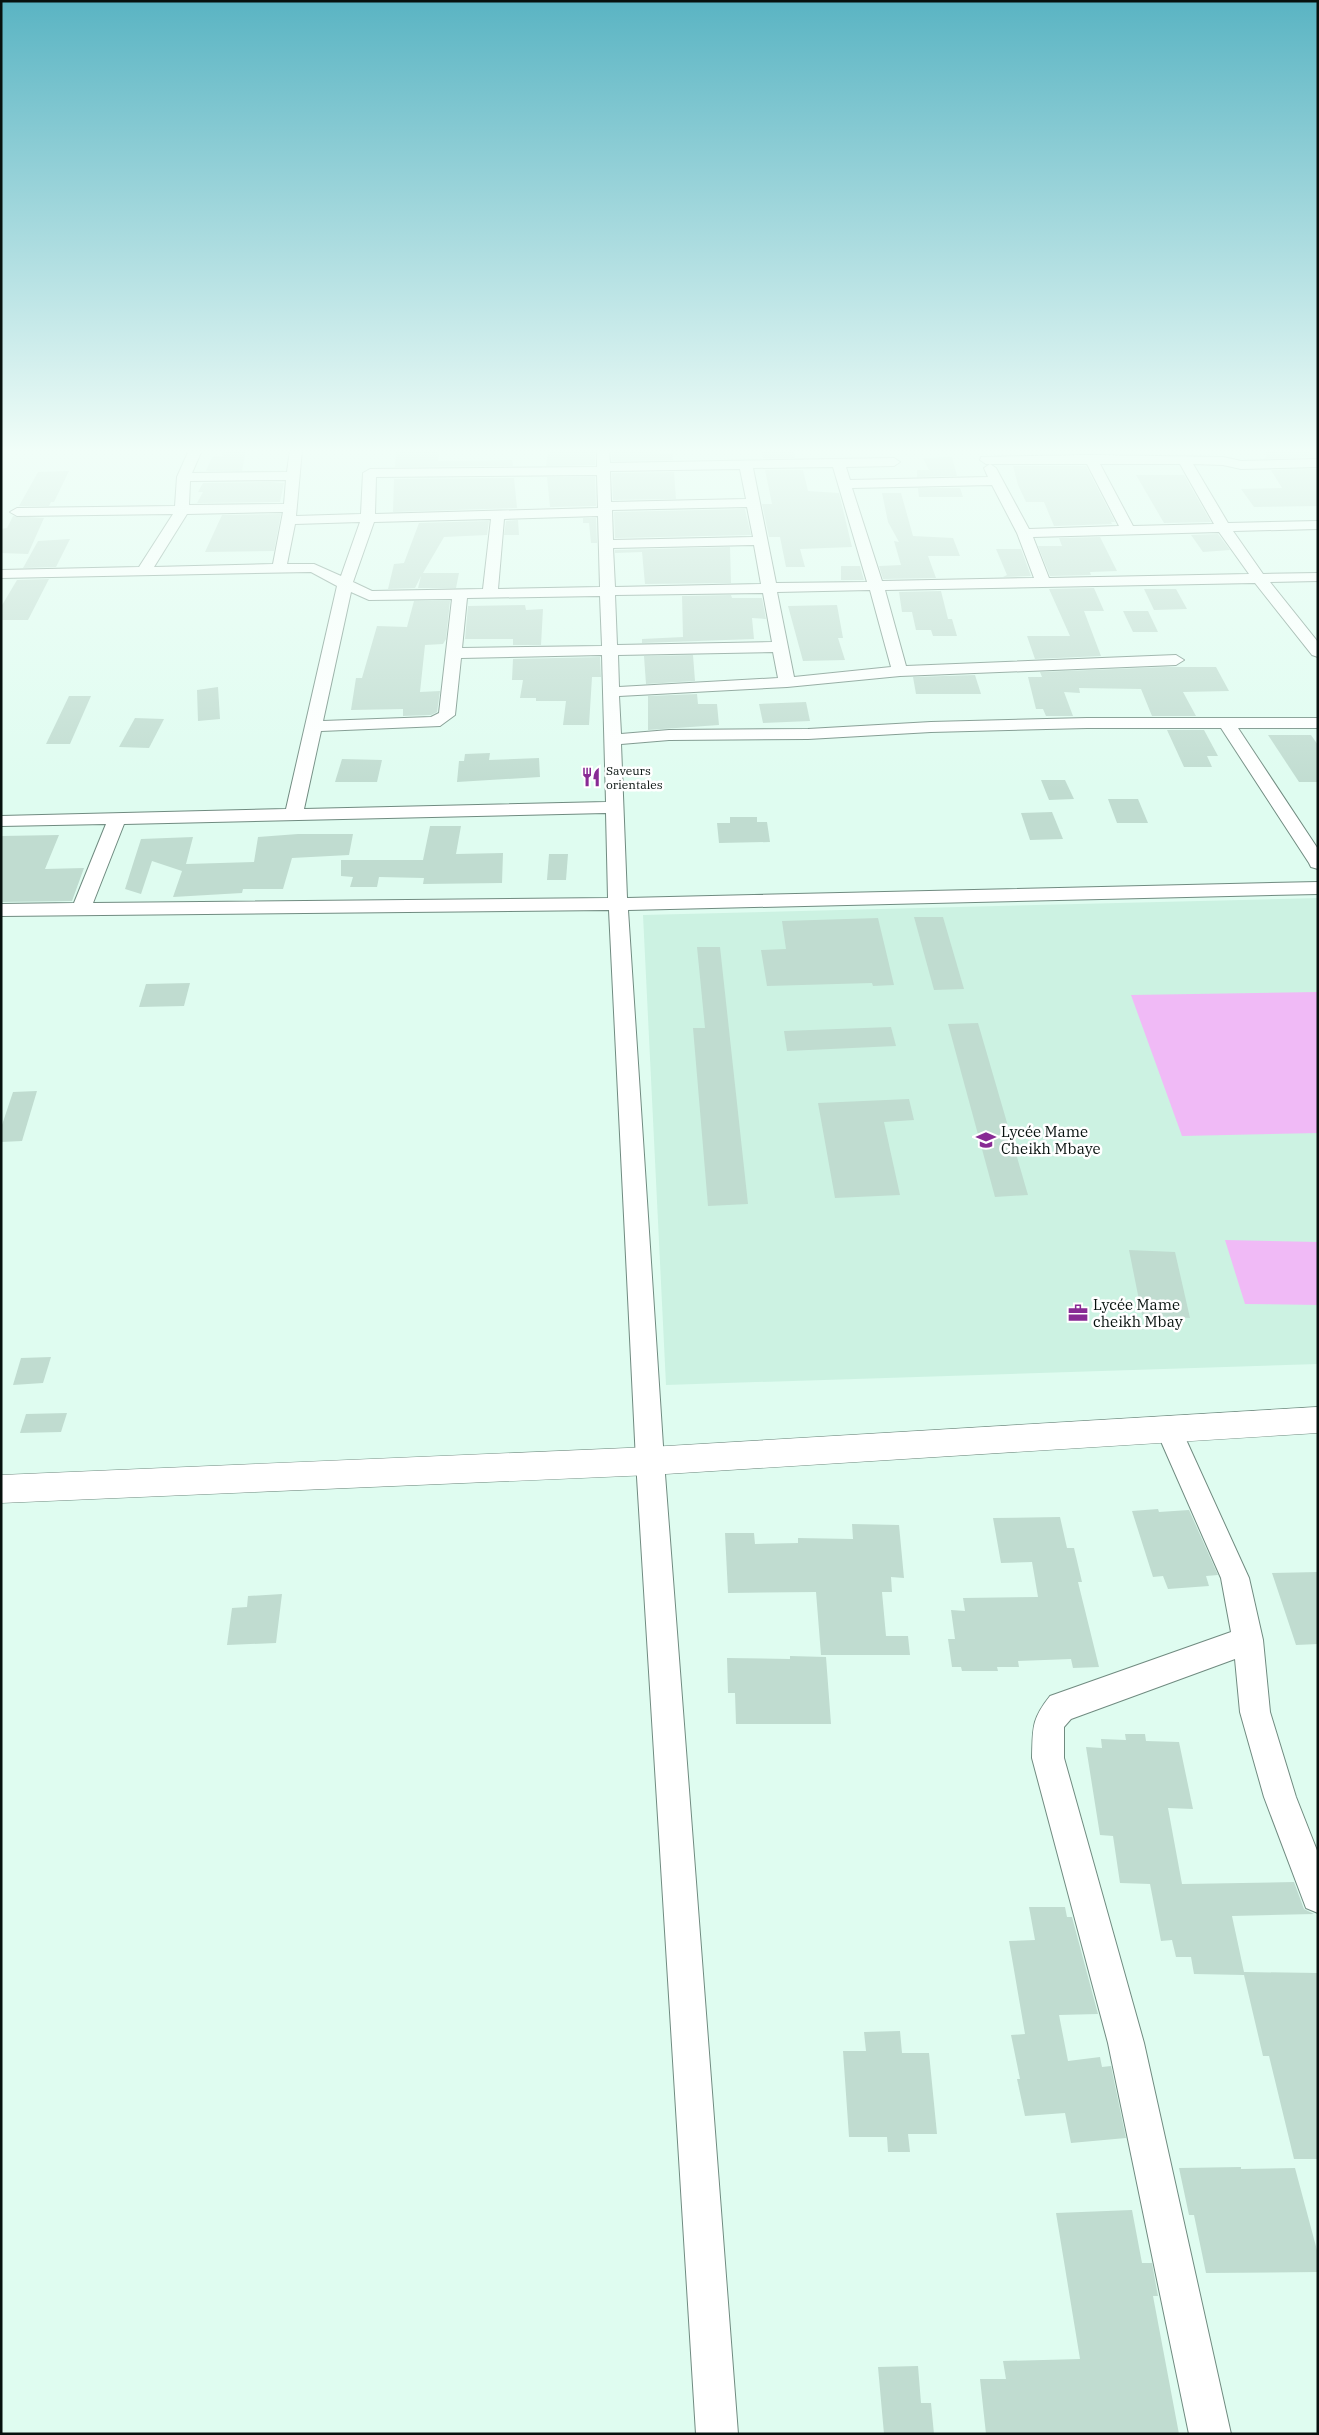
<svg xmlns="http://www.w3.org/2000/svg" width="1319" height="2435" font-family="'IBM Plex Serif',serif">
  <style>
    .built { fill: #ccf2e2 }
    .green { fill: #f0baf6 }
    .building { fill: #c0dcd0 }
    .lines { fill: none; stroke-linecap: round; stroke-linejoin: round }
    .minor-casing { stroke: #708b80; stroke-width: 2 }
    .secondary-casing { stroke: #708b80; stroke-width: 1 }
    .minor { fill: #fff; fill-rule: evenodd }
    .secondary { fill: #fff; fill-rule: evenodd }
    .labels { text-anchor: middle; dominant-baseline: central; stroke-width: 5; stroke-linejoin: round; paint-order: stroke }
    .far-poi-label { font-size: 12px; fill: #07110e; stroke: #fff; text-anchor: start }
    .poi-label { font-size: 15px; fill: #07110e; stroke: #fff; text-anchor: start }
  </style>
  <rect width="100%" height="100%" fill="#dffcf0"/>
  <path class="built" d="M1318 898V1364L666 1385 643 915Z"/>
  <g class="green">
    <path d="M1318 992V1133L1182 1136 1131 995Z"/>
    <path d="M1225 1240 1318 1242V1305L1245 1304Z"/>
  </g>
  <g class="building">
    <path d="M223 450H246L242 471H206L212 457 222 456Z"/>
    <path d="M396 450H440L438 461 512 460 513 466 395 467Z"/>
    <path d="M761 450H794L795 458H763Z"/>
    <path d="M1263 450H1308L1313 457 1263 459 1267 457Z"/>
    <path d="M567 451H595V465L546 466 548 452Z"/>
    <path d="M611 451 672 453 673 460 612 461Z"/>
    <path d="M952 457 957 476 917 477V470H929L923 458Z"/>
    <path d="M1013 466H1086L1115 522H1111L1112 524 1054 526 1044 502H1026L1018 485Z"/>
    <path d="M1318 469V506L1254 507 1241 489 1282 488 1271 470Z"/>
    <path d="M765 470H803L808 491 839 493 852 547 800 549 805 567H786L780 537H769L762 504H772Z"/>
    <path d="M69 471 54 502H51L49 506H19L38 472Z"/>
    <path d="M674 472 676 499 613 500 612 473Z"/>
    <path d="M1136 475H1184L1211 522 1164 523Z"/>
    <path d="M547 477H595L596 506 550 507Z"/>
    <path d="M514 478 517 508 393 512 394 479Z"/>
    <path d="M271 482 284 483 280 502 197 503 203 492H198L203 483Z"/>
    <path d="M918 488H960L963 497H919Z"/>
    <path d="M882 493H901L913 536 953 538 960 556H928L936 578 883 579 879 566 901 565 894 541 899 542 888 522Z"/>
    <path d="M745 509 751 535 615 538 614 512Z"/>
    <path d="M281 514 274 551 205 552 222 515Z"/>
    <path d="M13 516 44 518 28 554 1 553V529L7 528Z"/>
    <path d="M583 518H596L597 543H591L589 523H583Z"/>
    <path d="M518 520 519 535H504L506 521Z"/>
    <path d="M489 521 487 535 444 537 423 573H459L456 588H418L421 576 415 588 388 589 394 564 404 563 419 523Z"/>
    <path d="M1218 534 1230 550 1203 552 1191 535Z"/>
    <path d="M1100 537 1117 571 1090 572 1091 575 1050 576 1038 546H1062L1059 538Z"/>
    <path d="M70 539 56 567 23 568 38 541Z"/>
    <path d="M730 547 731 583 645 584 642 552 615 553V550Z"/>
    <path d="M996 549H1021L1031 576 1003 577 1007 575Z"/>
    <path d="M841 566H860L864 580H841Z"/>
    <path d="M49 579 28 620H1V607L17 580Z"/>
    <path d="M1094 588 1104 611H1084L1101 656 1035 659 1027 636H1070L1049 589Z"/>
    <path d="M1144 589H1176L1187 609 1154 610Z"/>
    <path d="M941 591 948 619H952L957 636H933L931 630H916L912 612H902L899 592Z"/>
    <path d="M731 595 732 598H762L766 619 752 618 754 639 642 643V639L683 637 682 596Z"/>
    <path d="M414 601H450L446 639 443 644 425 645 420 692 440 691 437 712 431 715 403 716V709L351 710 356 678H362L377 626 407 627Z"/>
    <path d="M525 605 526 610 543 609 541 645H513V639H465L468 606Z"/>
    <path d="M837 605 843 638H838L845 660 803 661 788 606Z"/>
    <path d="M1123 611H1148L1158 632H1133Z"/>
    <path d="M693 655 695 681 646 684 644 656Z"/>
    <path d="M600 657 601 677H592L589 725H563L566 701H536V698H520L523 680H512L513 659Z"/>
    <path d="M1164 667H1216L1229 691 1183 692 1196 716H1152L1141 689 1079 688 1080 693 1064 692 1073 716H1046L1043 709H1036L1028 677H1042L1040 672Z"/>
    <path d="M975 675 981 694H916L913 677Z"/>
    <path d="M218 687 220 719 198 721 197 690Z"/>
    <path d="M697 694 698 704H717L719 725 648 730V696Z"/>
    <path d="M69 696H91L70 744H46Z"/>
    <path d="M806 702 810 721 763 723 759 704Z"/>
    <path d="M135 718 164 719 149 748 119 747Z"/>
    <path d="M1167 730H1204L1218 756H1207L1212 767H1184Z"/>
    <path d="M1268 735H1311L1318 745V782H1299Z"/>
    <path d="M490 753 489 760 539 758 540 777 457 782 459 761H464L465 754Z"/>
    <path d="M342 759 382 760 377 782H335Z"/>
    <path d="M1041 780H1065L1074 799 1049 800Z"/>
    <path d="M1108 799H1138L1148 823H1117Z"/>
    <path d="M1052 812 1063 839 1030 840 1021 813Z"/>
    <path d="M730 817H757V822H767L770 842 719 843 717 823H730Z"/>
    <path d="M430 826H461L456 854 503 853 502 883 423 884 424 878 379 877 377 887H350L353 877 341 876V860H423Z"/>
    <path d="M298 834H353L349 855 292 858 283 889H243L242 893 173 897 182 871 152 861 141 894 125 889 141 839 193 837 186 864 254 862 258 837Z"/>
    <path d="M59 835 45 869 84 868 72 901 1 902V836Z"/>
    <path d="M549 854H568L566 880H547Z"/>
    <path d="M914 917H943L964 989 934 990Z"/>
    <path d="M878 918 894 985 873 986 872 983 767 986 761 950 786 949 782 921Z"/>
    <path d="M697 947H720L748 1204 708 1206 693 1028H705Z"/>
    <path d="M190 983 184 1006 139 1007 146 984Z"/>
    <path d="M978 1023 1028 1195 995 1197 948 1024Z"/>
    <path d="M891 1027 896 1046 787 1051 784 1031Z"/>
    <path d="M37 1091 22 1141 1 1142V1128L13 1092Z"/>
    <path d="M909 1099 914 1120 884 1122 900 1195 835 1198 818 1103Z"/>
    <path d="M1129 1250 1175 1252 1190 1318 1142 1315Z"/>
    <path d="M51 1357 43 1383 13 1385 21 1358Z"/>
    <path d="M67 1413 61 1432 20 1433 26 1414Z"/>
    <path d="M1158 1509 1159 1512 1189 1510 1218 1575 1206 1576 1209 1586 1168 1589 1163 1576 1153 1577 1132 1511Z"/>
    <path d="M1060 1517 1067 1548H1074L1082 1582H1078L1099 1667 1073 1668 1071 1659 1018 1661 1019 1667H997L998 1671H962L961 1667H952L948 1639H955L951 1610 965 1611 963 1598 1038 1597 1032 1562 1001 1563 993 1518Z"/>
    <path d="M852 1524 899 1525 904 1578 891 1577 892 1592H882L886 1636H908L910 1655H821L816 1592 728 1593 725 1533H754L755 1544 798 1543V1538L853 1539Z"/>
    <path d="M1318 1572V1644L1296 1645 1272 1573Z"/>
    <path d="M282 1594 276 1643 227 1645 232 1608 247 1607 248 1596Z"/>
    <path d="M790 1656 826 1657 831 1724H736L735 1693H728L727 1658 790 1659Z"/>
    <path d="M1125 1734H1145L1146 1741 1179 1742 1193 1809 1168 1808 1182 1884 1294 1882 1304 1909 1314 1914 1232 1916 1244 1972 1318 1973V2159H1294L1269 2056H1263L1244 1975 1194 1974 1191 1957H1176L1172 1940 1161 1941 1150 1884 1120 1883 1113 1836 1100 1835 1086 1747 1102 1748 1101 1739 1126 1740Z"/>
    <path d="M1029 1907H1065L1067 1917H1072L1098 2014 1059 2015 1068 2061 1100 2057 1102 2067 1111 2066 1126 2138 1071 2143 1065 2113 1025 2116 1017 2079H1020L1011 2035 1025 2034 1009 1941 1035 1940Z"/>
    <path d="M900 2031 902 2053H929L937 2134H908L910 2152H888L887 2137H849L843 2051H866L864 2032Z"/>
    <path d="M1241 2167V2169L1295 2168 1318 2254V2272L1206 2273 1194 2215H1189L1179 2168Z"/>
    <path d="M1132 2210 1142 2263H1152L1158 2296H1153L1179 2434H986L980 2379H1006L1003 2361 1080 2359 1056 2213Z"/>
    <path d="M918 2366 921 2403H931L934 2434H884L878 2367Z"/>
  </g>
  <g class="lines">
    <defs>
      <g id="minor">
        <path d="M189 450H202L192 473 287 472 290 450H302L296 516 361 514 363 473 370 469 597 467V450H609L610 463 894 458 900 462 894 466 846 467 850 480 988 477 984 468 990 464 996 468 1029 529 1119 526 1087 464H986L980 460 981 457 1091 455 1223 457 1241 461 1318 459V467L1241 469 1223 465 1193 464 1228 523 1318 521V529L1233 531 1263 574 1318 573V581L1270 582 1318 642V657L1312 655 1255 583 885 590 906 666 1176 655 1184 660 1176 665 900 676 787 687 619 696 621 734 669 730 808 729 931 722 1087 718H1318V728H1238L1318 849V869L1311 867 1309 863 1221 728H1087L931 732 808 739 669 740 621 744 627 898 1318 882V894L628 910 664 1461 738 2434H696L636 1461 609 910 1 916V904L74 903 106 824 1 826V816L286 809 337 586 311 572 1 578V570L139 567 173 514 17 516 10 512 17 508 175 506 177 477ZM1100 464H1180L1214 524 1133 526ZM833 467 867 582 776 583 753 468ZM740 469 746 499 611 502 610 471ZM597 475 598 508 375 514 376 477ZM286 480 284 504 189 505 190 481ZM992 485 1017 533 1034 578 882 581 852 488ZM747 507 753 537 613 540 612 510ZM283 512 273 564 154 567 187 514ZM598 516 600 587 498 589 504 519ZM491 519 483 589 372 591 353 582 374 522ZM360 522 341 576 314 564H287L295 524ZM1219 532 1249 574 1049 578 1033 537ZM754 545 761 584 615 587 613 548ZM870 590 891 667 794 677 777 592ZM351 592 369 600 452 599 439 713 431 717 323 721ZM763 593 772 642 617 645 615 595ZM600 596 602 646 462 648 467 598ZM773 652 778 678 619 687 618 655ZM602 655 606 802 304 809 321 731 440 726 455 715 461 658ZM606 813 608 898 93 903 124 824Z"/>
        <path d="M1169 1418 1178 1422 1249 1578 1263 1640 1270 1712 1296 1797 1318 1853V1913L1306 1908 1264 1797 1240 1712 1235 1659 1071 1719 1064 1727V1758L1144 2043 1231 2434H1189L1108 2043 1032 1758C1033 1728 1031 1720 1050 1696L1231 1632 1221 1578 1156 1430 1160 1422Z"/>
      </g>
      <path id="secondary" d="M1318 1407V1433L650 1475 1 1503V1475L650 1447Z"/>
    </defs>
    <use href="#minor" class="minor-casing"/>
    <use href="#secondary" class="secondary-casing"/>
    <use href="#minor" class="minor"/>
    <use href="#secondary" class="secondary"/>
  </g>
  <linearGradient id="sky" x2="0" y2="1"><stop stop-color="#5ab4c3"/><stop offset="0.57" stop-color="#f1fef8"/><stop offset="1" stop-color="#f1fef8" stop-opacity="0"/></linearGradient>
  <rect width="1319" height="791" fill="url(#sky)"/>
  <defs>
    <symbol id="restaurant-bare" viewBox="-9 -9 18 18"><path d="M-5-6h1v4h1v-4h1v4h1v-4h1v5L-1.5 .5V6h-2V.5L-5-1ZM5-6V6H3V1.5H1.5Q1.5-4 5-6Z" fill="#882a94" stroke="#fff" stroke-width="2.5" paint-order="stroke"/></symbol>
    <symbol id="school-bare" viewBox="-9 -9 18 18"><path d="M0-5L7-2L0 1L-7-2ZM-4 1L0 2.5L4 1V4Q0 6-4 4Z" fill="#882a94" stroke="#fff" stroke-width="2.5" paint-order="stroke"/></symbol>
    <symbol id="office-bare" viewBox="-9 -9 18 18"><path d="M-6-3h4V-5.5h4V-3h4V5H-6ZM-1-4.5V-3h2v-1.5ZM-6 0V1H6V0Z" fill="#882a94" stroke="#fff" stroke-width="2.5" paint-order="stroke"/></symbol>
  </defs>
  <g fill-rule="evenodd">
    <use href="#restaurant-bare" x="577" y="763" width="28" height="28"/>
    <use href="#school-bare" x="972" y="1126" width="28" height="28"/>
    <use href="#office-bare" x="1064" y="1299" width="28" height="28"/>
  </g>
  <g class="labels">
    <g class="far-poi-label">
      <text x="606" y="770">Saveurs<tspan x="606" dy="14">orientales</tspan></text>
    </g>
    <g class="poi-label">
      <text x="1001" y="1131">Lycée Mame<tspan x="1001" dy="17">Cheikh Mbaye</tspan></text>
      <text x="1093" y="1304">Lycée Mame<tspan x="1093" dy="17">cheikh Mbay</tspan></text>
    </g>
  </g>
  <rect width="1319" height="2435" fill="none" stroke="#07110e" stroke-width="5"/>
</svg>
